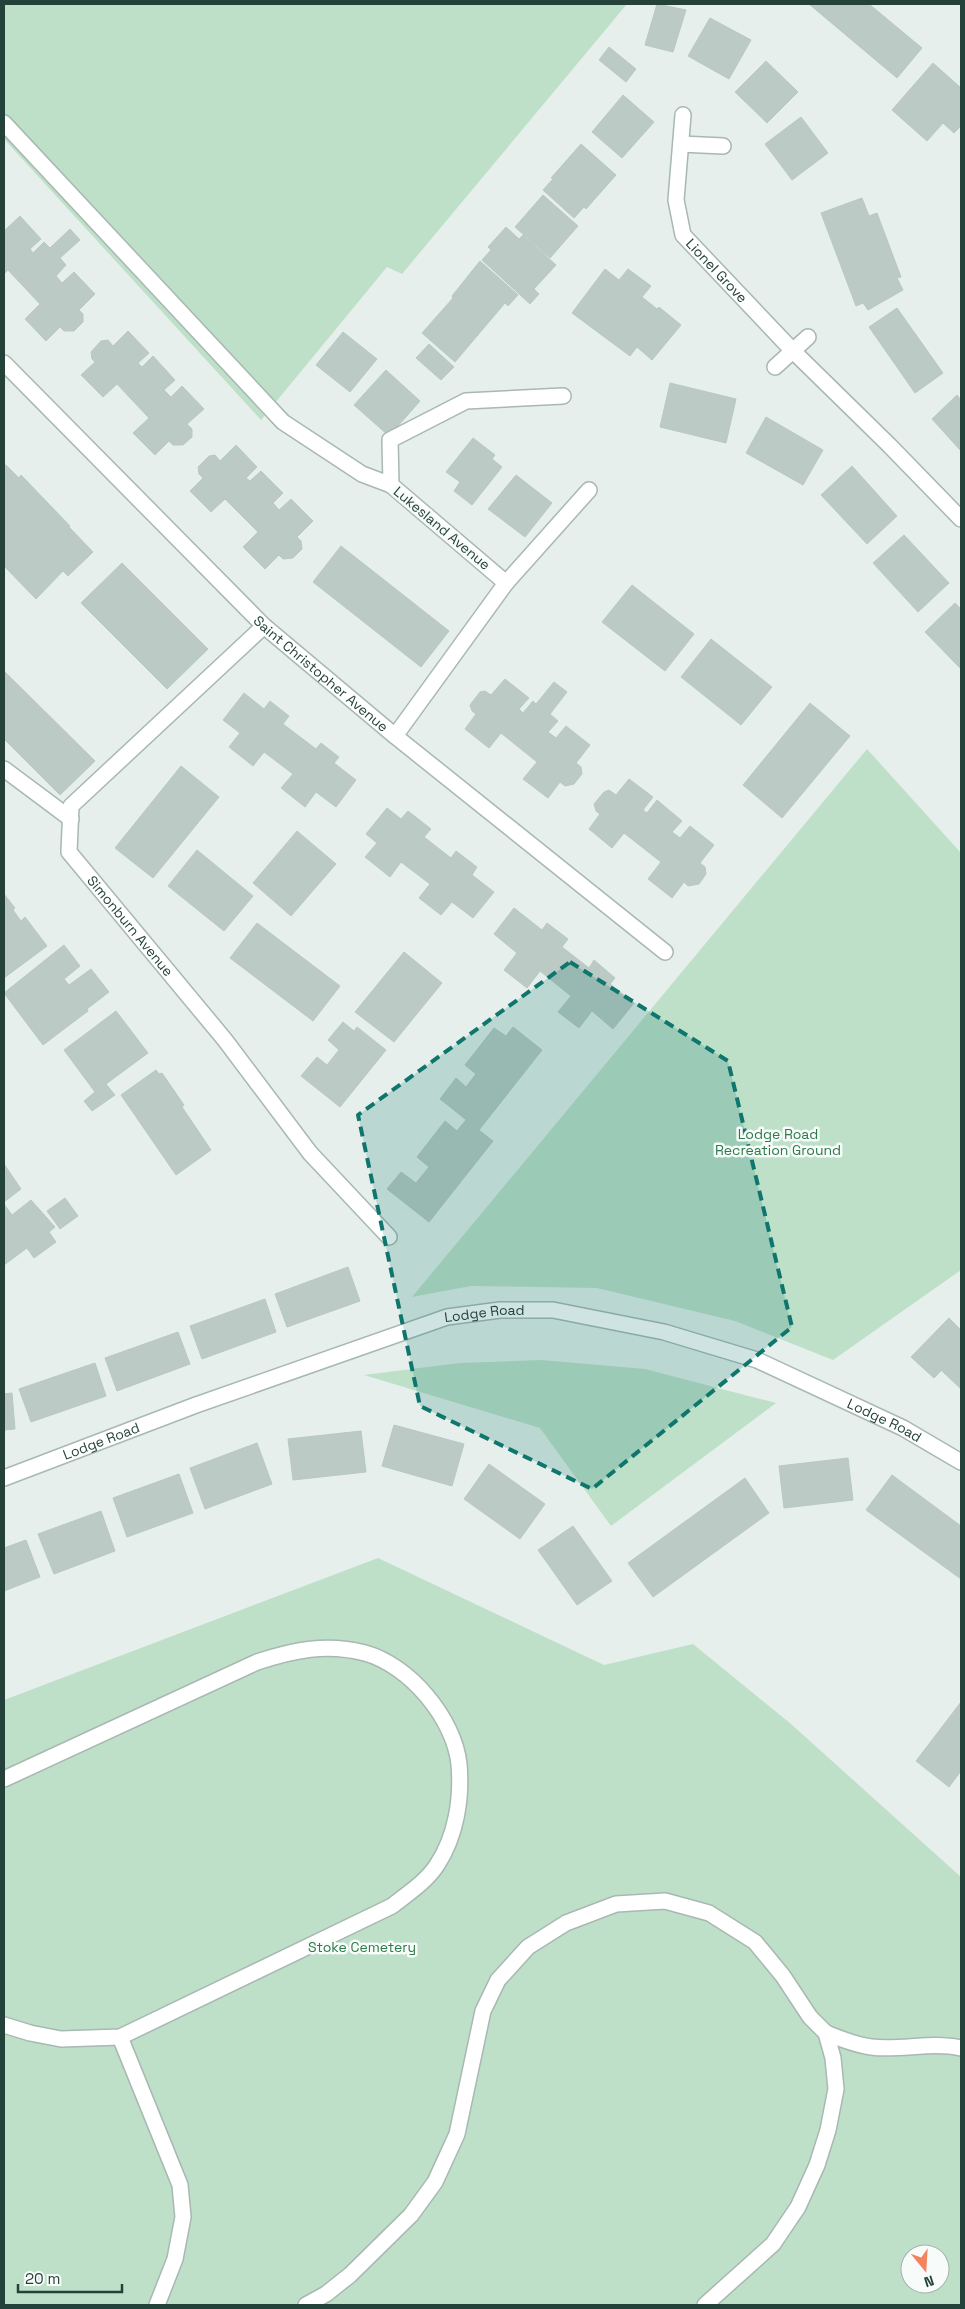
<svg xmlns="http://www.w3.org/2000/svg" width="965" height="2309" font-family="'Space Grotesk',sans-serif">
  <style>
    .green { fill: #bfe0c8; fill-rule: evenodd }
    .building { fill: #bbcac4; stroke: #b8c9c2 }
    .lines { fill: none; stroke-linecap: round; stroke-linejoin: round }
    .lane-casing { stroke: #a8b8b2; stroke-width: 18 }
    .street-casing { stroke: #a8b8b2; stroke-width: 18 }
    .lane { stroke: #fff; stroke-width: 15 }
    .street { stroke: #fff; stroke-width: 15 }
    .marked { fill: #0f766e; fill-opacity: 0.2; stroke: #0f766e; stroke-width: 4; stroke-dasharray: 10 6; stroke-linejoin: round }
    .labels { text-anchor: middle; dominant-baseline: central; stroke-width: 5; stroke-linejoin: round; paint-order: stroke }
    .street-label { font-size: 14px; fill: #24423a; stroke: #f7fbf9 }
    .park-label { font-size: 14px; fill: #2d7a4b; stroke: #f7fbf9 }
  </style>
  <rect width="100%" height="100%" fill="#e6efeb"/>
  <g class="green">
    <path d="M4 4H627L402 274 387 267 261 420 4 139Z"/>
    <path d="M867 749 961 853V1270L833 1360 735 1321 597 1288 471 1286 412 1297Z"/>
    <path d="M541 1360 645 1369 776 1403 611 1526 540 1428 364 1375 459 1363Z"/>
    <path d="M378 1558 604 1665 693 1644 791 1724 961 1877V2305H4V1700ZM910 2254H940V2284H910Z"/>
  </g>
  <g class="building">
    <path d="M657 4 686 10 673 52 645 45Z"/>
    <path d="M809 4H869L922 48 897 78Z"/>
    <path d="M710 18 751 40 729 79 688 56Z"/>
    <path d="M609 47 636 69 626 82 599 60Z"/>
    <path d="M766 61 798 92 767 123 735 92Z"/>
    <path d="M933 63 961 88V126L954 133 943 123 927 141 892 110Z"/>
    <path d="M623 95 654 122 622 158 592 132Z"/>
    <path d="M801 117 828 153 792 180 765 144Z"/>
    <path d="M581 144 616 175 586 209 584 207 574 218 543 190 553 179 551 178Z"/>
    <path d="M543 195 578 226 550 258 515 227Z"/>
    <path d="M862 198 869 216 877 213 901 277 897 278 903 290 868 310 863 303 856 306 821 213Z"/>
    <path d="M20 216 41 239 30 249 33 253 44 242 50 248 70 229 80 240 60 258 66 265 56 276 62 283 74 272 95 294 79 310 83 314V322L74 331H64L60 327 46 341 25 319 40 304 8 270 4 274V231Z"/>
    <path d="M506 227 519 239 523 235 556 265 534 289 539 294 530 304 482 260 491 250 488 247Z"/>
    <path d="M480 261 518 295 508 306 505 303 455 362 422 333 453 298 452 296Z"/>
    <path d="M605 269 619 280 628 269 651 286 642 297 657 309 659 307 681 325 652 360 637 347 630 356 572 313Z"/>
    <path d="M897 308 943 373 915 393 869 327Z"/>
    <path d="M128 331 149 353 138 363 142 367 153 356 175 380 164 390 171 397 182 386 204 409 187 424 192 429V437L183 445H173L169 441 155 455 133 433 149 418 117 384 103 397 81 375 95 362 92 359 91 352 101 341 108 340 113 346Z"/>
    <path d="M343 332 377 359 350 392 316 365Z"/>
    <path d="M429 344 454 367 441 380 416 358Z"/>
    <path d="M386 370 420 401 389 436 354 405Z"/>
    <path d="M670 383 736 399 726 443 660 427Z"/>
    <path d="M957 395 961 400V451L932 419Z"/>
    <path d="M766 417 823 450 803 485 746 453Z"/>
    <path d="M473 438 495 455 492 459 502 467 472 505 454 491 460 482 446 472Z"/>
    <path d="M236 445 257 467 246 478 250 481 261 471 283 493 273 503 279 510 291 499 313 521 297 537 301 541 302 549 293 558 283 559 279 555 265 569 243 547 258 532 225 499 211 512 190 491 203 478 199 474 198 467 209 456 215 455 220 461Z"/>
    <path d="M6 465 19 478 21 475 70 526 69 527 93 552 68 576 63 571 36 599 4 566V466Z"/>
    <path d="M852 466 897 516 867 544 821 495Z"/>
    <path d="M516 475 552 503 525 537 488 509Z"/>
    <path d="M904 535 949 583 918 612 873 563Z"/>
    <path d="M341 546 449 631 421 667 313 582Z"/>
    <path d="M122 563 208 649 167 689 81 603Z"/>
    <path d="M632 585 694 634 665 671 602 622Z"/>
    <path d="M955 603 961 609V669L925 632Z"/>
    <path d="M711 639 772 687 741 725 681 677Z"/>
    <path d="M4 671 95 761 60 795 4 739Z"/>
    <path d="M505 679 529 698 519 709 523 713 533 701 536 704 554 682 567 692 550 714 558 721 548 732 556 738 566 726 590 745 576 763 581 767 582 774 574 784 565 786 560 782 548 798 523 779 537 762 501 733 489 748 465 729 476 714 472 711 470 705 480 692 485 691 491 695Z"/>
    <path d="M244 693 264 709 270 701 289 716 283 724 316 749 321 743 339 757 334 763 356 780 336 807 316 792 305 807 281 788 293 774 264 752 253 766 229 747 240 733 223 720Z"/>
    <path d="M810 703 850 736 782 818 743 785Z"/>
    <path d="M181 766 219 797 153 878 115 848Z"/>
    <path d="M629 779 653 797 643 810 647 813 657 800 682 821 672 832 680 838 690 826 714 845 700 863 705 867 706 874 699 884 688 886 684 882 672 898 648 879 661 862 624 833 612 848 589 829 600 814 596 811 594 804 604 792 609 790 616 795Z"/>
    <path d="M387 808 401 819 408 811 431 829 424 837 451 858 456 851 477 867 472 875 494 892 473 918 452 902 441 915 419 898 430 884 401 862 390 877 365 857 377 843 366 834Z"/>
    <path d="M297 831 336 864 291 916 253 883Z"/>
    <path d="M197 850 253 896 224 931 168 886Z"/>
    <path d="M4 894 15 908 13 910 21 921 25 917 47 946 4 978Z"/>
    <path d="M514 908 542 930 547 923 568 939 562 947 589 968 594 960 615 978 610 984 634 1003 613 1029 592 1011 579 1028 558 1012 571 996 540 971 527 988 504 970 517 953 494 934Z"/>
    <path d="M257 923 340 986 313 1021 230 958Z"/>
    <path d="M64 945 80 966 64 979 69 985 91 969 109 992 87 1009 88 1011 43 1045 4 993Z"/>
    <path d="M404 952 442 983 394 1042 355 1012Z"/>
    <path d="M116 1011 148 1053 106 1084 115 1095 92 1111 84 1101 95 1092 64 1050Z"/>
    <path d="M343 1022 354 1031 357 1027 386 1050 340 1107 301 1076 317 1057 327 1065 339 1050 328 1040Z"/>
    <path d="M513 1027 542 1050 479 1130 440 1099 456 1078 466 1087 476 1074 465 1065 494 1028 506 1036Z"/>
    <path d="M156 1070 159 1074 162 1073 184 1105 182 1107 211 1150 176 1175 121 1095Z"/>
    <path d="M466 1120 493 1141 429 1222 387 1189 401 1172 416 1183 429 1167 417 1157 445 1121 457 1131Z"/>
    <path d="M4 1164 21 1189 4 1202Z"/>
    <path d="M65 1198 78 1216 60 1229 47 1211Z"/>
    <path d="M31 1200 55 1227 49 1232 56 1242 34 1258 27 1248 4 1265V1204L12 1215Z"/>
    <path d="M348 1267 360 1301 287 1327 275 1294Z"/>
    <path d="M265 1299 276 1332 202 1359 190 1326Z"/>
    <path d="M949 1318 961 1330V1350L934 1378 911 1357Z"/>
    <path d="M178 1332 190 1364 117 1391 105 1358Z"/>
    <path d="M961 1350V1389L941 1370Z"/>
    <path d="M95 1363 106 1396 31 1422 19 1389Z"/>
    <path d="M12 1393 15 1429 4 1430V1394Z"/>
    <path d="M394 1425 464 1444 452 1486 382 1466Z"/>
    <path d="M361 1431 366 1472 293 1480 288 1439Z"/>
    <path d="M257 1443 272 1484 205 1509 190 1468Z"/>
    <path d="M848 1458 853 1500 784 1508 779 1466Z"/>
    <path d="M489 1464 545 1504 520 1539 464 1499Z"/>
    <path d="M179 1474 193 1513 127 1537 113 1498Z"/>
    <path d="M892 1475 961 1526V1579L866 1510Z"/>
    <path d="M745 1478 769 1513 653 1597 628 1563Z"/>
    <path d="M101 1511 115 1551 54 1574 38 1534Z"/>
    <path d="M573 1526 612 1581 577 1605 538 1550Z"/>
    <path d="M26 1540 40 1577 4 1591V1548Z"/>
    <path d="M961 1702V1771L949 1787 916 1761Z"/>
  </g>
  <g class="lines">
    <defs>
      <g id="lane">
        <path d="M4 123 283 422 362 474 391 485"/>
        <path d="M4 769 71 819"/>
        <path d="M4 1779 257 1662C294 1650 326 1643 365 1653 409 1665 454 1718 459 1764 462 1799 456 1836 437 1865 426 1882 407 1894 392 1906L120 2037 61 2039 30 2033 4 2025"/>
        <path d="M826 2033C841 2039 855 2045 871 2047 901 2051 931 2041 961 2048"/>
        <path d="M120 2037 180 2185 183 2217 175 2259 157 2305"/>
        <path d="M306 2305 326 2294 350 2275 411 2215 435 2182 457 2134 483 2011 498 1980 528 1947 566 1923 616 1904 665 1901 709 1913 755 1942 783 1976 810 2017 826 2033 833 2058 836 2089 828 2130 817 2165 798 2207 773 2244 705 2305"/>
      </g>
      <g id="street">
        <path id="s1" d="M683 115 676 200 683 235 793 351 889 445 961 519"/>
        <path d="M681 144 723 146"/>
        <path id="s2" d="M4 363 264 626 395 736 665 952"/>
        <path d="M775 367 808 337"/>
        <path d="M506 583 391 485 390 440 466 401 563 396"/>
        <path id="s3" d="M264 626 71 806 69 852 225 1040 310 1153 389 1237"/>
        <path d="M395 736 506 583 589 490"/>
        <path id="s4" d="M4 1478 196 1405 447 1317 500 1310H553L664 1332 757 1360 903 1428 961 1462"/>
      </g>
    </defs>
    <use href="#lane" class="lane-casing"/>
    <use href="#street" class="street-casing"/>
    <use href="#lane" class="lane"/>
    <use href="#street" class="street"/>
  </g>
  <path class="marked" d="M570 962 728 1061 792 1327 592 1489 420 1406 358 1115Z"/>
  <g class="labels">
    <g class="street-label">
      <text stroke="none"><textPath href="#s1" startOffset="170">Lionel Grove</textPath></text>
      <text transform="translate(442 528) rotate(40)">Lukesland Avenue</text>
      <text stroke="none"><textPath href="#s2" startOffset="444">Saint Christopher Avenue</textPath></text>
      <text stroke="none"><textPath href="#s3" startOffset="406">Simonburn Avenue</textPath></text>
      <text stroke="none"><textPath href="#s4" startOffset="509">Lodge Road</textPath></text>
      <text stroke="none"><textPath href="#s4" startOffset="929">Lodge Road</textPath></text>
      <text stroke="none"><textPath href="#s4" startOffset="104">Lodge Road</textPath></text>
    </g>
    <g class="park-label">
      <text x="778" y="1134">Lodge Road<tspan x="778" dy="16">Recreation Ground</tspan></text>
      <text x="362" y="1947">Stoke Cemetery</text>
    </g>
  </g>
  <rect width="965" height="2309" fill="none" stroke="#24423a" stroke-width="10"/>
  <g transform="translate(925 2269) rotate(162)"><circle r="24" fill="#f7fbf9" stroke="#a3b1ad"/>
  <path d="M0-4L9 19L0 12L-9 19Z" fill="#f4845f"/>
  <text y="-8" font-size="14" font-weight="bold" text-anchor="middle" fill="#24423a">N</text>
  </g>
  <path d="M18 2284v8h104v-8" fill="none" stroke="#24423a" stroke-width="2.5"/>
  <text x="25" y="2284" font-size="15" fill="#24423a" stroke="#f7fbf9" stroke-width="4" paint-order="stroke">20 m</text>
</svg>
